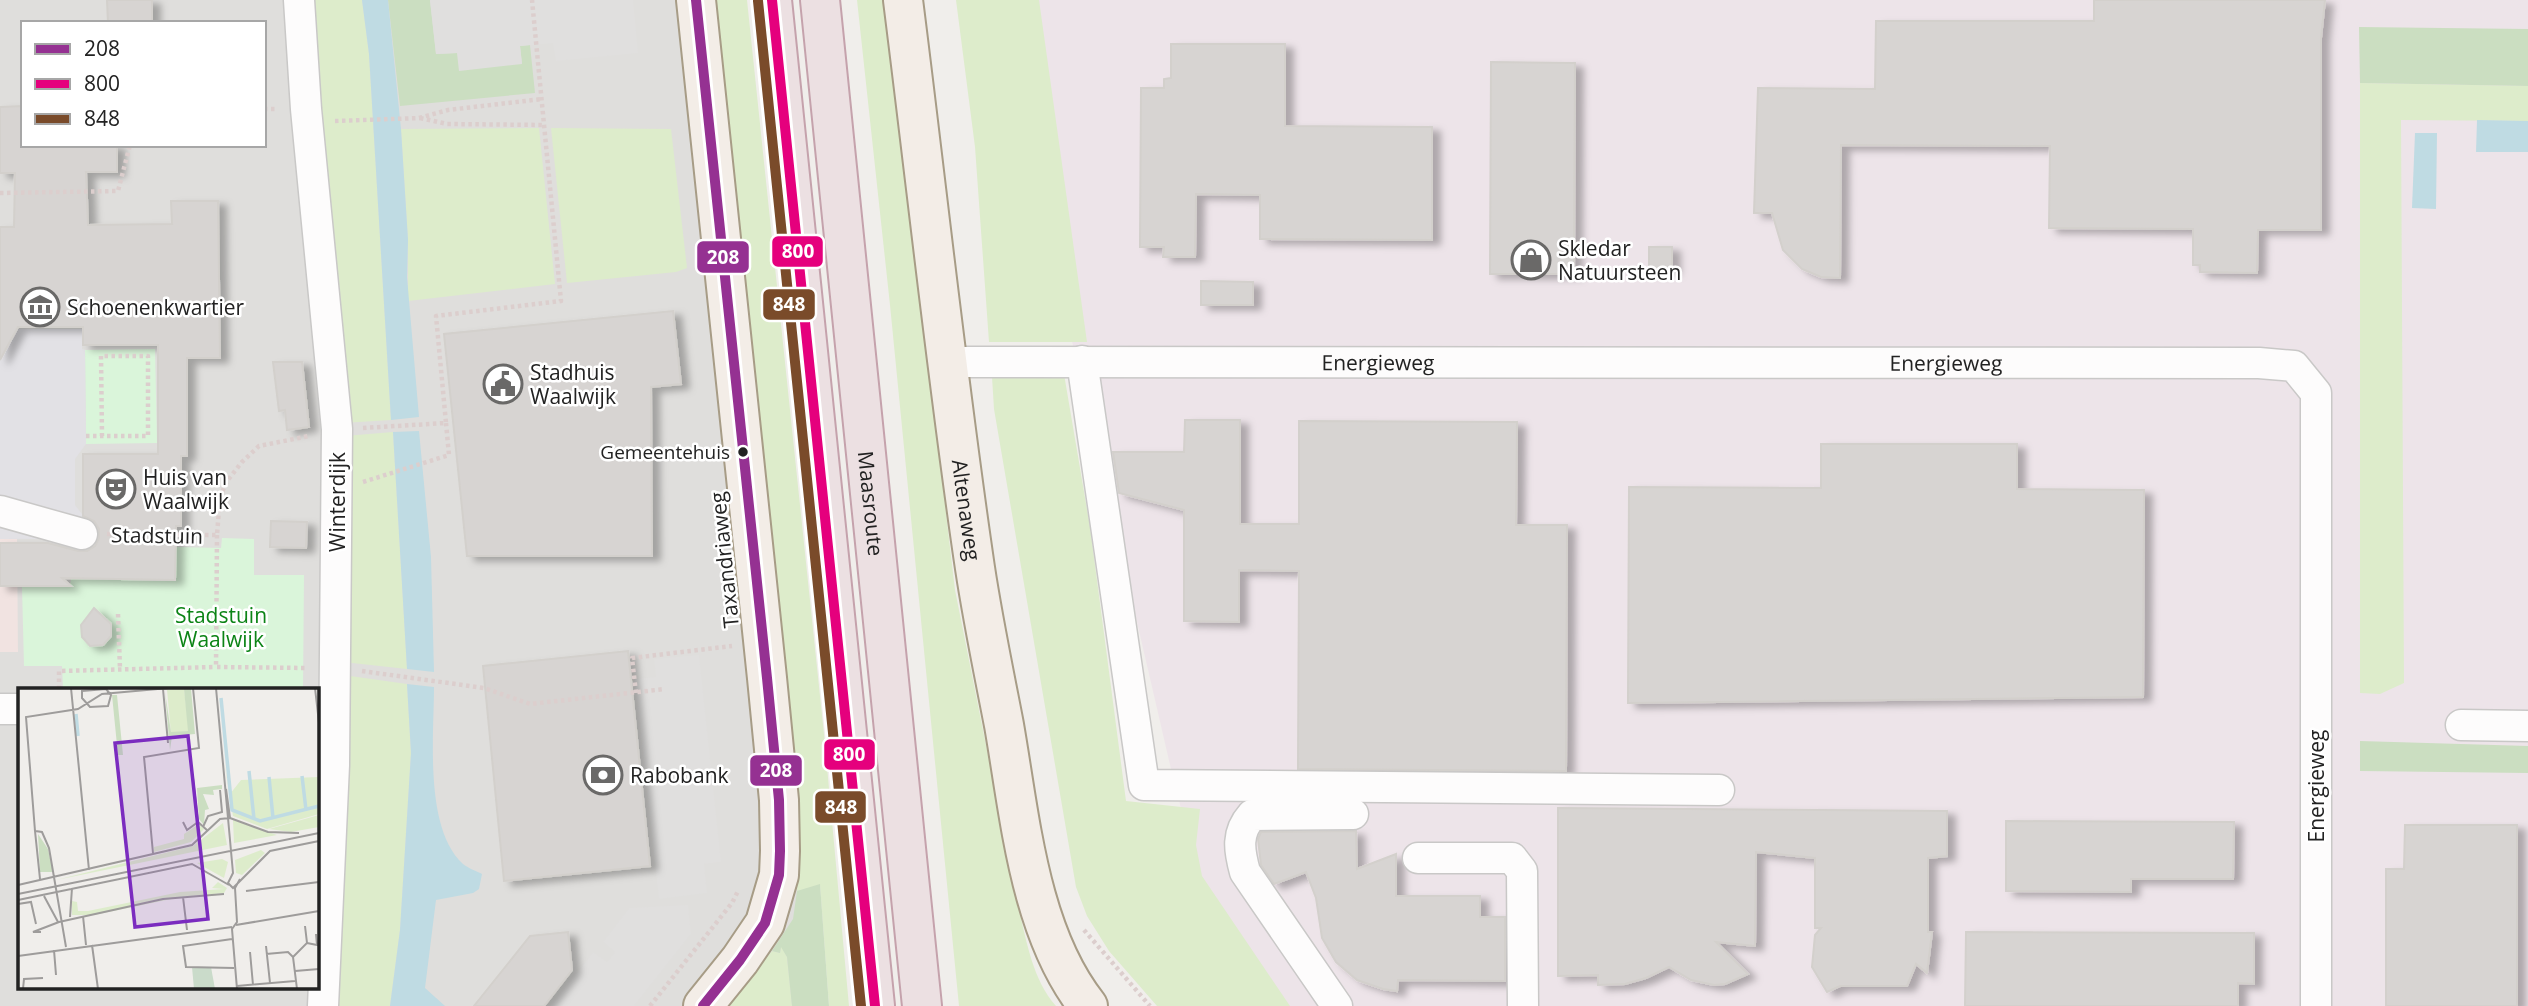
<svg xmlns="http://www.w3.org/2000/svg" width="2528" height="1006" font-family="'Open Sans',sans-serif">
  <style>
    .residential { fill: #dfdedc; fill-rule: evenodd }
    .commercial { fill: #f1e3e1 }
    .industrial { fill: #ede4e9 }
    .grass { fill: #ddeccb }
    .forest { fill: #cbdec1 }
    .park { fill: #daf5da }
    .parking { fill: #e0dfde }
    .plaza { fill: #e2e1e5 }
    .water { fill: #bfdbe3 }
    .building { fill: #d7d4d2; stroke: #d3d0cc; stroke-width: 2; filter: url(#shadow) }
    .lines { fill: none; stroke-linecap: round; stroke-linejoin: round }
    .minor-casing { stroke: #c9c8c7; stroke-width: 33 }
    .major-casing { stroke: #a79c86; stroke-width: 42 }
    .highway-casing { stroke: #c5a2ac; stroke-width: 42 }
    .path { stroke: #dccecd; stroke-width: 4.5; stroke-dasharray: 3.5 3.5; stroke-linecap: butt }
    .minor { stroke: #fdfcfc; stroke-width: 30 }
    .major { stroke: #f3ede7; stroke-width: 38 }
    .highway { stroke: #ece0e2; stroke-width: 38 }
    .bus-1-casing { stroke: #fff; stroke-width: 16 }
    .bus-2-casing { stroke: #fff; stroke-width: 16 }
    .bus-3-casing { stroke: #fff; stroke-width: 16 }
    .bus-1 { stroke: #953192; stroke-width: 10 }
    .bus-2 { stroke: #e5007d; stroke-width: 10 }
    .bus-3 { stroke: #7a4b2a; stroke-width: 10 }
    .bus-dot { fill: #222; stroke: #fff; stroke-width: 2.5 }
    .labels { text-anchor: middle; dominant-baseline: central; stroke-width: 5; stroke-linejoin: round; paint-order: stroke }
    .bus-label { font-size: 19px; fill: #222; stroke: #fff; text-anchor: end }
    .poi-label { font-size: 21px; fill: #222; stroke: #fff; text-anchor: start }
    .street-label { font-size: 21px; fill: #222; stroke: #fff }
    .park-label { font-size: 21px; fill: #0c8416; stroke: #fff }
    .inset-river { fill: none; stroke: #bfdbe3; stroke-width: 3.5 }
    .inset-road { fill: none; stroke: #9e9c9b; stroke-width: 2 }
    .view { fill: #7b2cbf; fill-opacity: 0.15; stroke: #7b2cbf; stroke-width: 3.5 }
    .inset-edge { fill: none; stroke: #222; stroke-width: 3.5 }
    .line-badge { stroke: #fff; stroke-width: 2.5 }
    .badge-label { font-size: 19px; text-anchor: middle; font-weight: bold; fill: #fff }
  </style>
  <defs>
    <filter id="shadow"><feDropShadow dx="8" dy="4.5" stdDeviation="3.5" flood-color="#0004"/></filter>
  </defs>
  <rect width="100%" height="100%" fill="#f0eeeb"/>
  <path class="residential" d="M0 0H715L826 985 811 1006H0ZM23 23H264V145H23ZM19 689H317V987H19Z"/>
  <path class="commercial" d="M0 537 17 538 18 652H0Z"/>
  <path class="industrial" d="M1025 0H2528V1006H1285L1212 924 1174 782 1065 311Z"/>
  <g class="grass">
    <path d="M306 0H362L369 54 391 420 343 423Z"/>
    <path d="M711 0H747L824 734 849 1006H829L820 885 797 891 799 824 787 749Z"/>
    <path d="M857 0H886L955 590 1019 910C1027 943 1033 980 1056 1006H959L890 305Z"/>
    <path d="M956 0H1039L1087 342H989L975 147Z"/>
    <path d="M2360 83 2528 86V121L2401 120 2404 683 2380 694 2360 693Z"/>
    <path d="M539 128 555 284 408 301V240L401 129Z"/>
    <path d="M551 128 671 129 687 268 676 272 567 283Z"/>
    <path d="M1064 374 1090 527 1126 801 1200 809 1196 845 1202 876 1290 1006H1157L1109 951 1087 916 1076 887 994 409 992 377Z"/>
    <path d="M393 432 407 669 343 662 345 436Z"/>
    <path d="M343 675 407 684 411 753 400 930 390 1006H329Z"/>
    <path d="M781 946 787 957 792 1006H727L772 951 780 953Z"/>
  </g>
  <g class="forest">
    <path d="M388 0H430L436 54 457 53 522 64 520 46 530 45 535 93 400 106Z"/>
    <path d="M2359 27 2528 29V86L2360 83Z"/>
    <path d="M2360 741 2528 746V773L2360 771Z"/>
    <path d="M820 884 829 1006H792L787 957 781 947 780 953 772 951 793 919 797 891Z"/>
  </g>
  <g class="park">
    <path d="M155 349 157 443 86 444 85 350Z"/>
    <path d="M222 538 254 539V575H304L303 689H63L62 666H24L22 587H70L71 579 175 581 176 547 221 548Z"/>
  </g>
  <g class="parking">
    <path d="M430 0H633L638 53 556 61 553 43 520 46 522 64 459 71 457 53 436 54Z"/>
    <path d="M699 655 721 862 704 864 707 893 659 899 635 679 656 677 654 659Z"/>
    <path d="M688 905 691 934 634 1006H551L593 952 607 962 615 952 603 942 629 908Z"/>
  </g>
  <path class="plaza" d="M18 329H82V349L85 350 86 444 75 459V505L82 514 81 539H0V345H9Z"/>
  <g class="water">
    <path d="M362 0H388L401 129 408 240 407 277 419 417 391 420 369 54Z"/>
    <path d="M2477 120 2528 121V152H2476Z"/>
    <path d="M2415 133H2437L2436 209 2412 208Z"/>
    <path d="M419 431 431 557 434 672 407 669 393 432Z"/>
    <path d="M407 684 434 687C434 736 424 828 463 864 468 868 476 871 482 874L479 889 473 893 436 900 425 988 445 1006H390L400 930 411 753Z"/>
  </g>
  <g class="building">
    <path d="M107 0H152V23H108Z"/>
    <path d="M2094 0H2325L2321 38V230H2258L2257 273 2200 272V265H2193V229L2049 228 2050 146 1841 145 1840 278 1821 277 1802 269 1783 250 1772 213H1754L1758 88 1875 89 1876 21H2094Z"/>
    <path d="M1171 44H1285V126L1432 127V240L1260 239V195L1196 194 1195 257H1163L1164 247H1140L1141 88H1164V79L1171 78Z"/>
    <path d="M1491 62 1575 63 1574 274H1490Z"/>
    <path d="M23 106V145H117V172H86L88 225 172 224 171 201H218L220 358H187V456H181V526H176L175 580 62 578 71 586H0V543H48L78 551H87L95 546 99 538V529L94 521 83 516V454H158V345H83V327H18L0 360V227H14L15 173H0V107Z"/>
    <rect x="1649" y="247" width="23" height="23"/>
    <path d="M1201 281 1253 282V305H1201Z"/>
    <path d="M673 311 681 384 651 387 652 556H467L444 334Z"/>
    <path d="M273 362H302L309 427 287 430 285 410 279 411Z"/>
    <path d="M1185 420H1240V524H1299V421L1517 422 1516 525H1567L1566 771 1298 769 1299 571 1239 570V622L1184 621V510L1119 493 1113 452H1184Z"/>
    <path d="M1821 444H2017V489L2144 490 2143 697 1628 703 1629 487 1821 488Z"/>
    <path d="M271 521 307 522 306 548 270 547Z"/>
    <path d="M94 608 111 624V636L103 645 90 646 82 637 81 625Z"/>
    <path d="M628 651 650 866 504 881 483 666Z"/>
    <path d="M1558 808 1947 811V856L1928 858V932H1932L1927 973 1916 964 1907 986H1840L1827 992 1812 967 1815 935 1821 928H1815V858L1756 852 1755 946 1716 942 1748 974 1725 984 1714 985 1691 980 1669 967 1646 978 1625 984 1598 985V975L1558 976Z"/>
    <path d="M2006 821 2234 822 2233 879H2131V892L2006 891Z"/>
    <path d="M2405 825H2517V1006H2386V869H2404Z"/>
    <path d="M1356 831 1357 869 1396 854V896H1480V917H1505V981L1398 980 1397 991 1383 989 1357 980 1336 962 1322 938 1316 898 1306 872 1274 884 1261 865 1258 839 1261 832Z"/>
    <path d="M568 932 572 970 544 1006H474L530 936Z"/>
    <path d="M1966 932 2254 933V984L2238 983V1006H1965Z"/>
  </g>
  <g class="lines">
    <defs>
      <g id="minor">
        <path d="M299 0 306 109 337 429 334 765 323 1006"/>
        <path d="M1082 361 1144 785 1719 790"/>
        <path id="s1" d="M948 362 2259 363 2294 366 2316 393V1006"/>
        <path d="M0 511 82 534"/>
        <path d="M0 709H19"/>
        <path d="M2461 725 2528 726"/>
        <path d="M1418 858H1512L1522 871 1523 1006"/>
        <path d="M1337 1006 1245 872C1239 850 1236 833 1252 815L1353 814"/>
      </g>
      <g id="major">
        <path d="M696 0 767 678 779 800 780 851 779 875 765 923 740 960 703 1006"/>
        <path id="s2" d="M903 0C927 189 947 379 975 568 983 621 994 673 1004 725 1020 816 1029 932 1088 1006"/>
      </g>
      <g id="highway">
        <path d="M772 0 875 1006"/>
        <path id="s3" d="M820 0 922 1006"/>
      </g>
    </defs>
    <use href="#minor" class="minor-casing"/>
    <use href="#major" class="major-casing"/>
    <use href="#highway" class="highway-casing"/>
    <g class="path">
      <path d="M264 109H277"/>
      <path d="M420 118 447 124 544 125"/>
      <path d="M335 121 419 118 448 110 542 99"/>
      <path d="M0 193 118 191 130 145"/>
      <path d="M363 428 446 423 436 316 561 301 532 0"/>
      <path d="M86 436H148V356H101L102 436"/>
      <path d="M363 482 449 455 446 423"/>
      <path d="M107 534 217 535 220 497 227 481 242 462 259 446 309 436"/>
      <path d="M217 535 216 667 308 668"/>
      <path d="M118 614 120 669"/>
      <path d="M362 671 484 688 530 704 665 689"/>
      <path d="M59 689V671L216 667"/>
      <path d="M636 693 632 658 732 646"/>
      <path d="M1084 930 1150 1006"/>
      <path d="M650 1006 732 903 738 891"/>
    </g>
    <use href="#minor" class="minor"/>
    <use href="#major" class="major"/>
    <use href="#highway" class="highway"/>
    <defs>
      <path id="bus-1" d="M696 0 767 678 779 800 780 851 779 875 765 923 740 960 703 1006"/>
      <path id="bus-2" d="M772 0 875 1006"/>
      <path id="bus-3" d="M758 1 861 1006"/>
    </defs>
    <use href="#bus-1" class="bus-1-casing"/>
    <use href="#bus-2" class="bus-2-casing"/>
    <use href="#bus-3" class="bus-3-casing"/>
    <use href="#bus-1" class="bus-1"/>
    <use href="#bus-2" class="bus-2"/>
    <use href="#bus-3" class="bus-3"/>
  </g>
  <defs>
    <symbol id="shop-ring" viewBox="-11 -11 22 22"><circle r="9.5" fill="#fff" stroke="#6a6968" stroke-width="1.5"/><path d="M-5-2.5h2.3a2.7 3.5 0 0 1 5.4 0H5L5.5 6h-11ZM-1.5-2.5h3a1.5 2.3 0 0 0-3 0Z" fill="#6a6968"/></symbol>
    <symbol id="museum-ring" viewBox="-11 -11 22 22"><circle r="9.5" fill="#fff" stroke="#6a6968" stroke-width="1.5"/><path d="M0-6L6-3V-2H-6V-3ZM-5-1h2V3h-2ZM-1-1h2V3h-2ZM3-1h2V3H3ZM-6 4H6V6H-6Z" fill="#6a6968"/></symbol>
    <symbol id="civic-ring" viewBox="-11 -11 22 22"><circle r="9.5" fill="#fff" stroke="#6a6968" stroke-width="1.5"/><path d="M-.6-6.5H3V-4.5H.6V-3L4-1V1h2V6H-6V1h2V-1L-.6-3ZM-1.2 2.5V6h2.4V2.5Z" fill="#6a6968"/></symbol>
    <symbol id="theatre-ring" viewBox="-11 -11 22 22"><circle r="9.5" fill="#fff" stroke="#6a6968" stroke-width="1.5"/><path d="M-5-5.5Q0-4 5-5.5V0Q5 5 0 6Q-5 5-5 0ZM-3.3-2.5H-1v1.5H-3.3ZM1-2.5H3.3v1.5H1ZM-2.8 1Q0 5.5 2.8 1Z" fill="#6a6968"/></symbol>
    <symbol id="bank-ring" viewBox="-11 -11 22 22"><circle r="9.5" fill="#fff" stroke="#6a6968" stroke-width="1.5"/><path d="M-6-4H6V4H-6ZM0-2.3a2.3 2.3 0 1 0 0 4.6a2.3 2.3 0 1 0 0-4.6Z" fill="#6a6968"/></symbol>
  </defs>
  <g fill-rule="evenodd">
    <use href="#shop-ring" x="1509" y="238" width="44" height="44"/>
    <use href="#museum-ring" x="18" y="285" width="44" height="44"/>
    <use href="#civic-ring" x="481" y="362" width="44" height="44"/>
    <use href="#theatre-ring" x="94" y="467" width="44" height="44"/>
    <use href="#bank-ring" x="581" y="753" width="44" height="44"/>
  </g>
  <circle class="bus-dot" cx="743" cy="452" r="6"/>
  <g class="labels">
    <g class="bus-label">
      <text x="730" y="452">Gemeentehuis</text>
    </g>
    <g class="poi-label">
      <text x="1558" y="248">Skledar<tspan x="1558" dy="24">Natuursteen</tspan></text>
      <text x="67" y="307">Schoenenkwartier</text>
      <text x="530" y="372">Stadhuis<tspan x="530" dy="24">Waalwijk</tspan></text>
      <text x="143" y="477">Huis van<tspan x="143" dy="24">Waalwijk</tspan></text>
      <text x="630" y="775">Rabobank</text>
    </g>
    <g class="street-label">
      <text stroke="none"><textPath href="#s1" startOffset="430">Energieweg</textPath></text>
      <text stroke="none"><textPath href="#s1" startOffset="998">Energieweg</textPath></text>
      <text transform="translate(337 502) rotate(-90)">Winterdijk</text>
      <text stroke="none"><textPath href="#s3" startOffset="506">Maasroute</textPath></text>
      <text stroke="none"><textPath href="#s2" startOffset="514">Altenaweg</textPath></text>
      <text transform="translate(157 535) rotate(1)">Stadstuin</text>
      <text transform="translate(724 560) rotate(-96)">Taxandriaweg</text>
      <text transform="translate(2316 786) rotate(-90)">Energieweg</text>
    </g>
    <g class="park-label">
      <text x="221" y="615">Stadstuin<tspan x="221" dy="24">Waalwijk</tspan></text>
    </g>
  </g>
  <g transform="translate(18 688)">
    <rect width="301" height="301" fill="#f0eeeb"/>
    <path d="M166 1 171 43 153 45 149 2ZM206 73 212 106 223 92 301 89V126L249 141 215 128ZM301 127V139L273 144 251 141ZM215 132 259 147 216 155ZM205 135 209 157 38 192 175 158ZM181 136 186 141 173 154 136 164V159L166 151V146ZM243 162 247 165 224 187 218 185 217 172ZM204 171 210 174 206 190 179 175ZM200 194 209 200 206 205 163 209 76 227H54V213L59 214 60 223H70L162 204 206 201 194 200Z" fill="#ddeccb"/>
    <path d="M166 1H173L177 46 154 48 152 62 147 4 153 44 170 43ZM94 7H99L105 67H100ZM204 97V101L195 102 196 107 185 106 191 121 187 122 186 137 181 131 179 100ZM20 146 30 161 35 184H22Z" fill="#cbdec1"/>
    <path d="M174 279H193L197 301H176Z" fill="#cadbca"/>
    <path class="inset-river" d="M203 10 214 122 242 133 301 118M58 26 60 48M231 83 236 131M284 88 288 122M251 89 255 130"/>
    <path class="inset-road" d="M53 0 71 182M198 0 210 130M297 0 301 35M88 1 93 7 90 18 72 19 64 10V3ZM145 1 150 55M175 90 180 134 190 143M208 101 212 130M210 130 215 185 210 195 215 200 252 163 301 153M212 130 250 144 281 145M165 134 169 142 180 134M185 139 190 128 204 124 202 102M17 143 8 29 60 21 84 6 151 0M135 165 126 69 181 60 175 0M22 191 17 143 24 144 31 160 48 259M0 197 174 157 202 131 212 130M228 203 301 194M0 206 301 145M26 208 40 234M165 209 169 242M0 212 174 176 211 197M0 216 13 214 18 236M65 228 68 257M52 229 54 200M41 234 145 211 206 206M218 237 301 223M23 244H15L41 234M214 251 165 258 168 279 216 280M289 255 299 257 298 246M74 257 80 301M248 258 252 295M36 262 38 287M232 264 235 297M248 266 270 264 275 269 279 301M0 268 214 239M275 269 289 255 287 238M277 283 301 281M219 298 277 293M5 301 6 291 25 290M219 301 214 241 219 234 217 200 222 191"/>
    <path class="view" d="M170 48 190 231 117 239 97 55Z"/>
    <rect width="301" height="301" class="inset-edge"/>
  </g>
  <g class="line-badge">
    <rect x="771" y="235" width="53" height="33" rx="7" fill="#e5007d"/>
    <rect x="696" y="240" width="54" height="34" rx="7" fill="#953192"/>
    <rect x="762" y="288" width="54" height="33" rx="7" fill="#7a4b2a"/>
    <rect x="823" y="738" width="53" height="33" rx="7" fill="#e5007d"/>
    <rect x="749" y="754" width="54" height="33" rx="7" fill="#953192"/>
    <rect x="814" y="790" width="53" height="34" rx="7" fill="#7a4b2a"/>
  </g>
  <g class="badge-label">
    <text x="798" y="258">800</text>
    <text x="723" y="264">208</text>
    <text x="789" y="311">848</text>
    <text x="849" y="761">800</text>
    <text x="776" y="777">208</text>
    <text x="841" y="814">848</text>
  </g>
  <rect x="21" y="21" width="245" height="126" fill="#ffffff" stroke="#a7a7a7" stroke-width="2"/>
  <rect x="35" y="44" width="35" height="10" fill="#953192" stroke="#a7a7a7" stroke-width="2"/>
  <text x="84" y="56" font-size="21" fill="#222222">208</text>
  <rect x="35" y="79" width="35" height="10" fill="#e5007d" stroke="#a7a7a7" stroke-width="2"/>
  <text x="84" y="91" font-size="21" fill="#222222">800</text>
  <rect x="35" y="114" width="35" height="10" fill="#7a4b2a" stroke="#a7a7a7" stroke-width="2"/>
  <text x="84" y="126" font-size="21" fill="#222222">848</text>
</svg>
